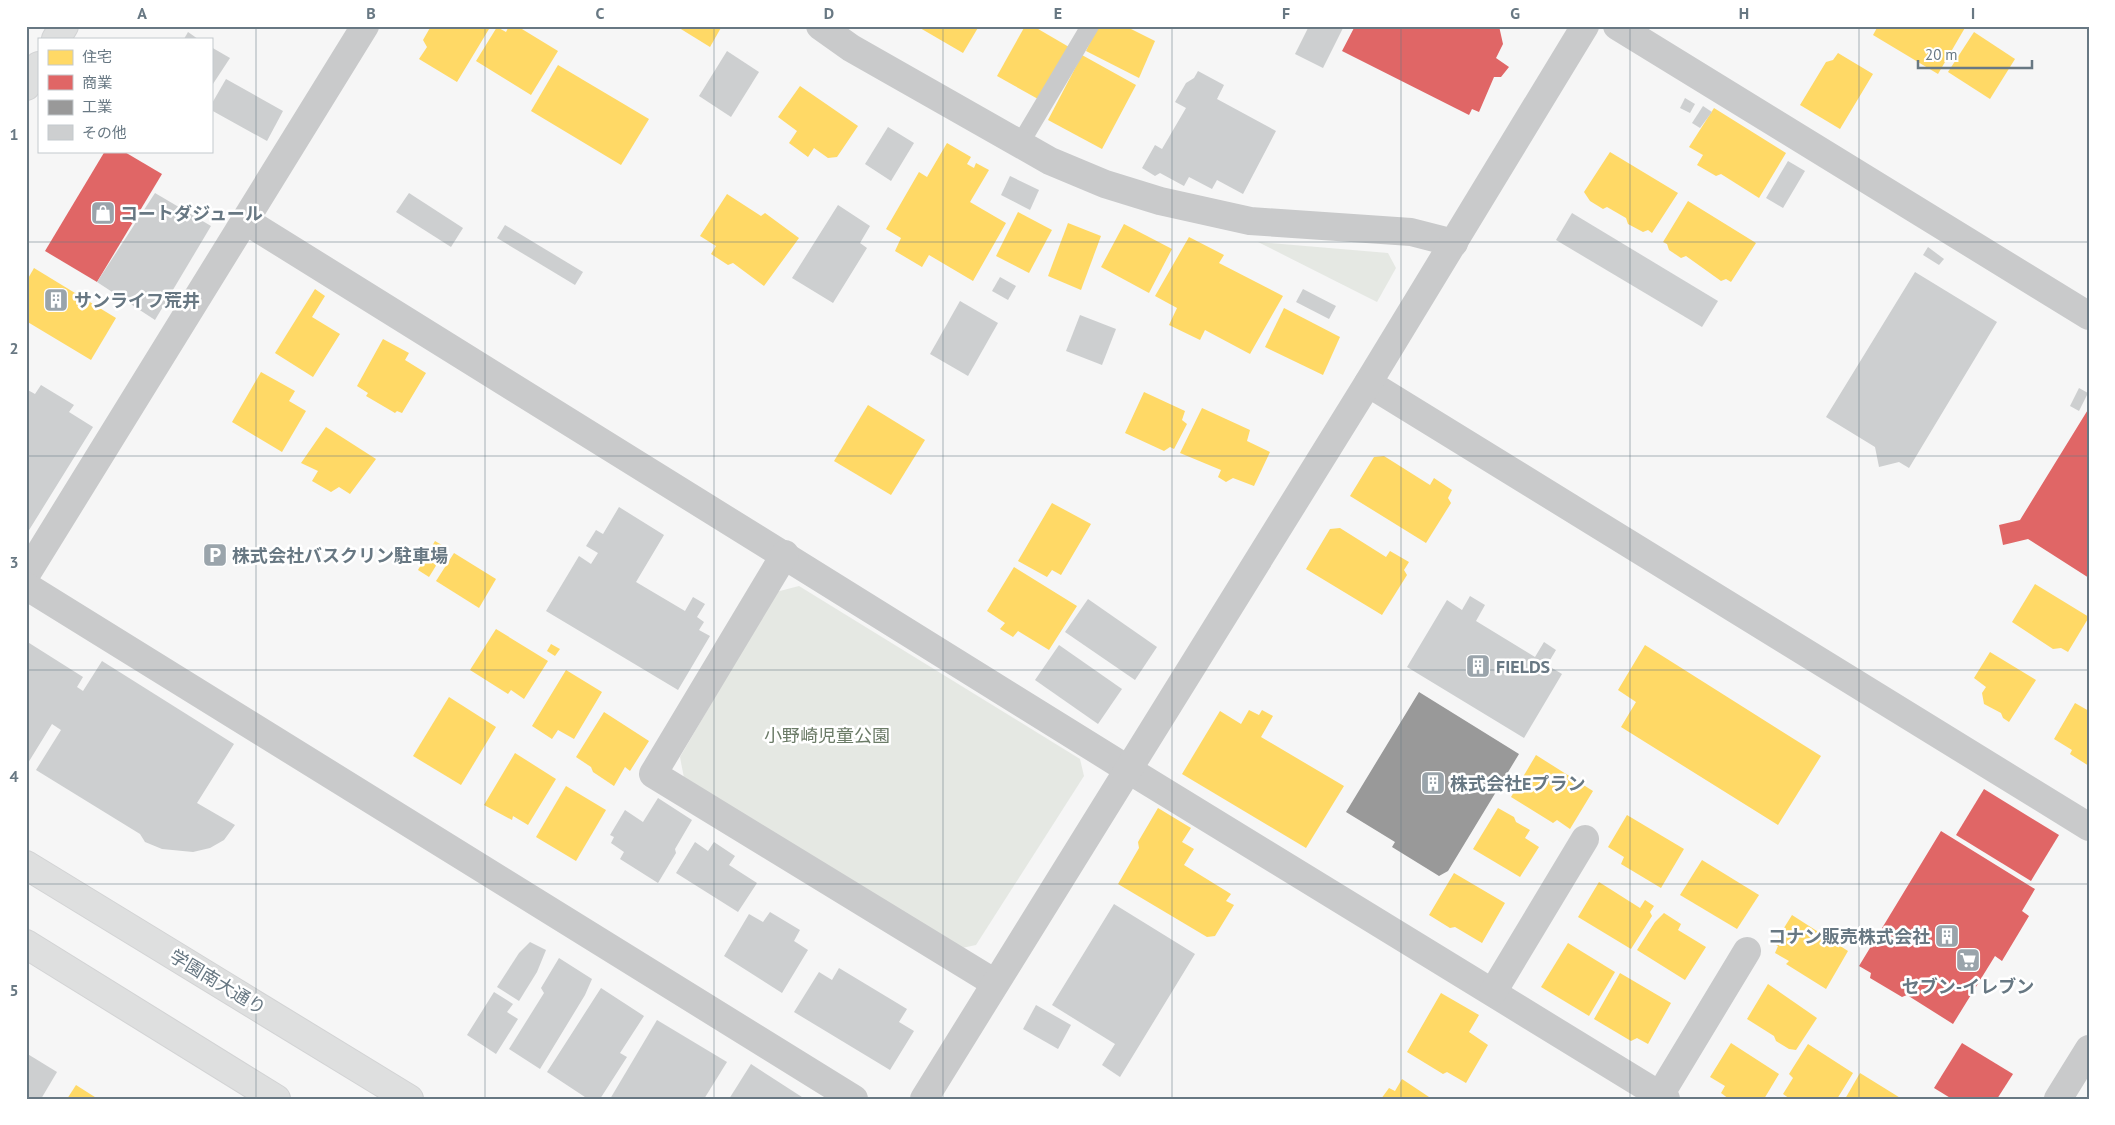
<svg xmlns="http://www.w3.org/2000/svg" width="2115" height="1125" font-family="'PT Sans','Noto Sans JP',sans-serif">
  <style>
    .green { fill: #e5e8e3 }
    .homes { fill: #ffd966 }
    .shops { fill: #e06666 }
    .industry { fill: #999 }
    .building { fill: #cdcfd0 }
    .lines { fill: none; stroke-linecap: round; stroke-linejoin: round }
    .secondary-casing { stroke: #d2d3d4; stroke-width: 30 }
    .service { stroke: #c9cacb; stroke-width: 18 }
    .minor { stroke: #c9cacb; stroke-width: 28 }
    .tertiary { stroke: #c9cacb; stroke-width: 28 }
    .secondary { stroke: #dedfdf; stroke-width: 28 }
    .grid { fill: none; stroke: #687883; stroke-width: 1; stroke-opacity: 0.55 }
    .labels { text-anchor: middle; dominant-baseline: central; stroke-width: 5; stroke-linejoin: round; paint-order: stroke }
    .poi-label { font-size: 18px; font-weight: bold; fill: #687883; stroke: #fff; text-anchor: start }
    .park-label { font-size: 18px; fill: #6b7b67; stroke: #fff }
    .street-label { font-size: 18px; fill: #687883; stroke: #fff }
    .neatline { fill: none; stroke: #687883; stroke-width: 2 }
    .grid-label { font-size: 16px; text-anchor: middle; font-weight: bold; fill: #687883 }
  </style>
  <rect width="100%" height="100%" fill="#f6f6f6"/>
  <g class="green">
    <path d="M1258 242 1388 253 1396 268 1377 302Z"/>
    <path d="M799 586 1080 759 1084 776 976 945 962 948 684 778 680 757 776 592Z"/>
  </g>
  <g class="homes">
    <path d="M431 26H484L489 29 457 82 419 59 427 47 423 40Z"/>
    <path d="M509 26H517L558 51 531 95 476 61 497 27 506 32Z"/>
    <path d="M676 26H722L710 47Z"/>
    <path d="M921 26H979L963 53 920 28Z"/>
    <path d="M1025 26H1033L1069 47 1038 99 997 76Z"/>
    <path d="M1098 26H1125L1155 41 1139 78 1086 51Z"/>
    <path d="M1878 26H1966L1938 74 1873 35Z"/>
    <path d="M1974 32 2015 59 1990 99 1948 72Z"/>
    <path d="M1838 53 1873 74 1840 129 1800 105 1826 62 1833 60Z"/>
    <path d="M1082 55 1136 85 1102 149 1048 120Z"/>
    <path d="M558 65 649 119 621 165 531 111Z"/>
    <path d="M800 86 858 126 837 157 828 158 814 148 808 157 789 143 797 131 778 117Z"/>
    <path d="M1714 108 1786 153 1759 198 1721 174 1716 176 1697 165 1703 155 1689 147Z"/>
    <path d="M947 143 971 157 967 164 974 168 976 163 989 170 970 202 1006 223 973 281 929 255 922 267 895 251 901 238 886 229 919 172 927 177Z"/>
    <path d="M1610 152 1678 193 1652 233 1648 230 1643 232 1628 224 1626 218 1607 207 1603 209 1590 201 1584 192Z"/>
    <path d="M727 194 761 216 765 213 799 238 764 286 733 263 728 265 711 254 716 246 700 236Z"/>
    <path d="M1688 201 1756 243 1731 282 1726 279 1721 281 1686 256 1681 258 1669 250 1667 244 1663 242Z"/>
    <path d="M1018 212 1052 230 1029 273 996 256Z"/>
    <path d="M1068 223 1101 236 1081 290 1048 276Z"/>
    <path d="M1124 224 1172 249 1149 293 1101 267Z"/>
    <path d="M1189 237 1224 255 1219 263 1283 296 1250 354 1205 330 1200 340 1169 325 1177 308 1155 296Z"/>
    <path d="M34 268 116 318 91 360 26 321V282Z"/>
    <path d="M315 289 325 296 312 317 340 334 313 377 275 353Z"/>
    <path d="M1284 308 1340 337 1323 375 1265 347Z"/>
    <path d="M383 339 409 353 405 360 426 373 402 413 397 411 395 413 366 396 368 393 357 386Z"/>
    <path d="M261 372 295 391 289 401 306 411 282 452 232 422Z"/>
    <path d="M1144 392 1185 411 1182 420 1187 424 1174 449 1170 447 1164 451 1125 433Z"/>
    <path d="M868 405 925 440 891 495 834 461Z"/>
    <path d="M1202 408 1250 430 1247 441 1270 452 1254 486 1233 478 1226 482 1218 477 1221 470 1180 453Z"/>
    <path d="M326 427 376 459 350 494 339 487 331 492 312 481 318 471 301 463Z"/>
    <path d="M1384 456 1430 485 1434 478 1452 490 1448 498 1451 503 1426 543 1350 496 1374 457Z"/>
    <path d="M1052 503 1091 524 1061 575 1052 570 1047 577 1018 561Z"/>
    <path d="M1340 528 1386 557 1390 551 1409 562 1404 570 1407 575 1382 615 1306 569 1330 529Z"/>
    <path d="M435 541 447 548 429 577 418 570Z"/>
    <path d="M454 553 496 579 479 608 436 581Z"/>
    <path d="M1014 567 1077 606 1049 650 1018 631 1013 637 1000 629 1005 623 987 611Z"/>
    <path d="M2035 584 2089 617 2068 652 2061 648 2053 649 2012 622Z"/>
    <path d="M496 629 548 661 524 699 511 690 508 694 470 670Z"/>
    <path d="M551 644 560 649 555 656 547 651Z"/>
    <path d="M1645 645 1821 756 1778 825 1621 727 1636 702 1618 690Z"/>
    <path d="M1990 652 2036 680 2009 722 2003 718 2001 713 1984 704 1982 693 1986 687 1974 678Z"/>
    <path d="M566 670 602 692 574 739 558 730 552 739 532 726Z"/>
    <path d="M449 697 496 727 461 785 413 756Z"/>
    <path d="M2075 703 2089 711V766L2070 754 2072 750 2054 739Z"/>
    <path d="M1249 710 1259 715 1262 710 1273 716 1261 737 1344 786 1306 848 1182 774 1220 711 1241 724Z"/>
    <path d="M604 712 649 741 630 771 625 767 614 786 593 772 591 767 576 757Z"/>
    <path d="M515 753 556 779 528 825 513 816 512 820 484 805Z"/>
    <path d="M1536 755 1593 791 1570 829 1557 820 1553 823 1511 797Z"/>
    <path d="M566 786 606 810 576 861 536 837Z"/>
    <path d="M1158 808 1191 828 1182 842 1194 849 1184 865 1231 894 1226 901 1234 905 1215 936 1207 937 1118 884 1139 848 1138 842Z"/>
    <path d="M1498 808 1514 817 1516 822 1530 830 1525 838 1539 847 1520 877 1473 849Z"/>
    <path d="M1627 815 1684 849 1661 888 1621 864 1624 857 1608 847Z"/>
    <path d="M1702 860 1759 895 1737 929 1680 895Z"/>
    <path d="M1454 873 1505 903 1482 943 1455 927 1450 928 1429 915Z"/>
    <path d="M1599 882 1640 908 1645 900 1654 906 1650 912 1652 916 1631 949 1578 917Z"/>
    <path d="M1664 913 1681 924 1678 930 1706 947 1685 980 1637 950 1655 922Z"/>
    <path d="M1792 915 1848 951 1826 989 1786 964 1789 961 1775 953 1778 946 1774 944Z"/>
    <path d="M1568 943 1615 972 1589 1016 1541 987Z"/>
    <path d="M1620 973 1671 1003 1648 1044 1637 1038 1631 1041 1594 1019Z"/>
    <path d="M1768 984 1817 1018 1796 1050 1789 1049 1776 1041 1774 1036 1747 1019Z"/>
    <path d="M1441 993 1479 1015 1469 1032 1488 1045 1466 1083 1447 1072 1443 1074 1407 1052Z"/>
    <path d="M1731 1043 1779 1074 1764 1099H1729L1721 1093 1725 1086 1710 1077Z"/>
    <path d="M1808 1044 1853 1073 1837 1099H1790L1783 1094 1793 1078 1789 1074Z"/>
    <path d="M1860 1073 1902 1099H1845Z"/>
    <path d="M1402 1079 1432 1099H1381L1389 1088 1395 1091Z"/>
    <path d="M76 1085 98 1099H67Z"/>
  </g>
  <g class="shops">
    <path d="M1355 26H1499L1503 44 1496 58 1509 67 1501 77H1494L1479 112 1472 109 1469 115 1342 51Z"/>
    <path d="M105 151H123L162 174 97 282 45 251Z"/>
    <path d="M2089 408V578L2028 539 2003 545 1999 525 2020 520Z"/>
    <path d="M1984 789 2059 835 2031 881 1956 835Z"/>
    <path d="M1941 831 2035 889 2022 911 2029 916 2002 961 1995 956 1953 1024 1907 995 1902 997 1870 978 1871 973 1859 966Z"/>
    <path d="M1962 1043 2013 1074 1997 1099H1952L1934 1088Z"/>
  </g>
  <path class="industry" d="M1419 692 1519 754 1448 871 1439 876 1392 847 1395 842 1346 812Z"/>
  <g class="building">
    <path d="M1309 26H1344L1323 68 1295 54Z"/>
    <path d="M188 32 198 39H184Z"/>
    <path d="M211 47 230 58 211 87Z"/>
    <path d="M727 51 759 72 731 117 699 96Z"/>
    <path d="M1198 71 1224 85 1217 99 1276 131 1243 194 1217 180 1212 189 1189 177 1184 186 1160 173 1155 176 1142 168 1155 145 1162 149 1186 108 1175 102 1186 83 1194 78Z"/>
    <path d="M226 79 283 111 267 141 211 110V105Z"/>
    <path d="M1685 98 1695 104 1690 113 1680 108Z"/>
    <path d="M1703 106 1712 112 1700 128 1692 123Z"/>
    <path d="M888 127 914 143 891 181 865 164Z"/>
    <path d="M1788 161 1805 171 1783 208 1766 198Z"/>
    <path d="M1010 176 1039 190 1030 210 1001 195Z"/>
    <path d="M155 193 211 226 155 320 97 282Z"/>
    <path d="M409 193 463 228 451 247 396 212Z"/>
    <path d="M838 205 870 226 860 243 867 248 833 303 792 278Z"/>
    <path d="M1572 213 1718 301 1702 327 1556 240Z"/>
    <path d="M505 225 583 272 575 285 497 238Z"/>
    <path d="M1928 247 1944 259 1939 265 1923 255Z"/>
    <path d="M1915 272 1997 322 1909 468 1899 462 1879 467 1875 447 1826 417Z"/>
    <path d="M1000 277 1016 286 1008 300 992 291Z"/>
    <path d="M1303 289 1336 306 1329 319 1296 302Z"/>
    <path d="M960 301 998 323 968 376 930 354Z"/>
    <path d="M1080 315 1116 329 1102 365 1066 351Z"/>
    <path d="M41 385 74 405 69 412 93 427 26 535V389L35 394Z"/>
    <path d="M2079 388 2088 393 2079 411 2070 406Z"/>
    <path d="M619 507 664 535 636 582 685 611 693 597 705 604 697 617 704 622 699 630 710 636 678 690 546 611 579 556 591 564 598 553 586 546 596 530 603 534Z"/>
    <path d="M1470 596 1485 605 1476 621 1535 657 1544 642 1556 650 1547 665 1562 674 1524 738 1407 667 1447 600 1462 610Z"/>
    <path d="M1088 599 1157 647 1135 680 1065 632Z"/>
    <path d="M26 641 83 677 77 687 83 691 102 661 234 744 197 803 235 825 224 840 210 848 193 852 162 849 145 842 140 834 36 770 61 730 52 724 28 763 26 762Z"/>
    <path d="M1059 645 1122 689 1098 724 1035 680Z"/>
    <path d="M658 798 692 820 675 849 676 853 658 883 620 859 624 852 611 843 614 837 610 835 625 810 643 822Z"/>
    <path d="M695 842 708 851 714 842 735 856 729 865 757 883 738 912 676 873Z"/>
    <path d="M1114 904 1195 954 1120 1077 1102 1065 1115 1044 1052 1005Z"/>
    <path d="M770 912 800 930 794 941 808 950 782 993 724 956 749 914 763 922Z"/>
    <path d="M530 942 546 950 537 972 519 1001 497 987 519 953Z"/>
    <path d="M559 958 592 979 585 995 540 1069 509 1049 544 993 541 988Z"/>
    <path d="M839 968 907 1009 899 1022 914 1031 890 1070 794 1012 819 972 832 980Z"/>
    <path d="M601 988 644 1016 620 1053 627 1057 600 1099H588L547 1072Z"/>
    <path d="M494 992 513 1004 507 1012 518 1019 496 1054 467 1035Z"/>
    <path d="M1036 1005 1071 1025 1058 1049 1023 1029Z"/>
    <path d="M657 1020 727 1062 704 1099H610Z"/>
    <path d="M26 1053 57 1072 41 1099H26Z"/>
    <path d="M751 1064 805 1099H729Z"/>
  </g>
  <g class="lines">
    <defs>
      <g id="secondary">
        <path d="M56 39 64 26"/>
        <path d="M26 86 39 66"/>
        <path d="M26 865 409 1099"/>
        <path d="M26 944 276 1099"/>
      </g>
    </defs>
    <use href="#secondary" class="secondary-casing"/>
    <path class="service" d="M1020 144 1090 26"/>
    <g class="minor">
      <path d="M820 26 851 48 1050 161 1105 184 1160 201 1250 221 1411 232 1454 243"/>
      <path d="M1617 26 2089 316"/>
      <path d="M246 221 1129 770 1666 1099"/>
      <path d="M1368 383 2089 827"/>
      <path d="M785 554 653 774 995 983"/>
      <path d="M26 575 365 26"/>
      <path d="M26 586 854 1099"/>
      <path d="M1493 992 1585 839"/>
      <path d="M1660 1095 1747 951"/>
    </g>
    <g class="tertiary">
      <path d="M924 1099 1368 383 1585 26"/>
      <path d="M2058 1099 2089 1049"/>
    </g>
    <use href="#secondary" class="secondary"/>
  </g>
  <path class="grid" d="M256 26V1099M485 26V1099M714 26V1099M943 26V1099M1172 26V1099M1401 26V1099M1630 26V1099M1859 26V1099M26 242H2089M26 456H2089M26 670H2089M26 884H2089"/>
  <defs>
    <symbol id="shop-square" viewBox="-11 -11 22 22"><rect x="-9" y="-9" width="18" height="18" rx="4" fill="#9aa4ab" stroke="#fff"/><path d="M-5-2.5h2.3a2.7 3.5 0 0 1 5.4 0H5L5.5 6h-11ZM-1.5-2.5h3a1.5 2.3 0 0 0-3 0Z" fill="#fff"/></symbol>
    <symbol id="building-square" viewBox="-11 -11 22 22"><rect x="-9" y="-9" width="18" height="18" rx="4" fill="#9aa4ab" stroke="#fff"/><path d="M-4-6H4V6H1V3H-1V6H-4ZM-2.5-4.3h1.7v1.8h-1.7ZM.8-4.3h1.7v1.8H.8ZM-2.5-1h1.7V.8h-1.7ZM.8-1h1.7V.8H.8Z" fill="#fff"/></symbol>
    <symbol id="parking-square" viewBox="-11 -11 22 22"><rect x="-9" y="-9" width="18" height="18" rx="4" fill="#9aa4ab" stroke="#fff"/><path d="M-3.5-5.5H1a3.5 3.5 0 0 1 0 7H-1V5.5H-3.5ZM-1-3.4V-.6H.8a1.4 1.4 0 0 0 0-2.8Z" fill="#fff"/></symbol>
    <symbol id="supermarket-square" viewBox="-11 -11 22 22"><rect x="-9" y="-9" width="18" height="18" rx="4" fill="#9aa4ab" stroke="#fff"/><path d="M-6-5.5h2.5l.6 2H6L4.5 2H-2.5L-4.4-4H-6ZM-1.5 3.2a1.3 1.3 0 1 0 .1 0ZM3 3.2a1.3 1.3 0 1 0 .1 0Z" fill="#fff"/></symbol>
  </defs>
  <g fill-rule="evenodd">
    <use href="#shop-square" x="89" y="199" width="28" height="28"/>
    <use href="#building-square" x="42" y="286" width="28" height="28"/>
    <use href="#parking-square" x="201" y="541" width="28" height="28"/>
    <use href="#building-square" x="1464" y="652" width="28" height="28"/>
    <use href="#building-square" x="1419" y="769" width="28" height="28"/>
    <use href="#building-square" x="1933" y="922" width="28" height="28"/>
    <use href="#supermarket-square" x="1954" y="946" width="28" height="28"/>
  </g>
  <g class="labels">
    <g class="poi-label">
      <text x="120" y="213">コートダジュール</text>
      <text x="74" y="300">サンライフ荒井</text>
      <text x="232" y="555">株式会社バスクリン駐車場</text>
      <text x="1496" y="666">FIELDS</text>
      <text x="1450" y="783">株式会社Eプラン</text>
      <text x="1930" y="936" text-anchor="end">コナン販売株式会社</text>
      <text x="1968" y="986" text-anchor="middle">セブン-イレブン</text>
    </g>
    <g class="park-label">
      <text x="827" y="735">小野崎児童公園</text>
    </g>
    <g class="street-label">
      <text transform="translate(218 982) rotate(31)">学園南大通り</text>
    </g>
  </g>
  <rect width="2115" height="1125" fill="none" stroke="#ffffff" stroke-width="55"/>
  <rect x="38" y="38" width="175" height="115" fill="#ffffff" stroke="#c3c9cd"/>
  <rect x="48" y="50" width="25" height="15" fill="#ffd966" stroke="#c3c9cd"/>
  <text x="82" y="62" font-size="15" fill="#687883">住宅</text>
  <rect x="48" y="75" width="25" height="15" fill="#e06666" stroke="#c3c9cd"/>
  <text x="82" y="88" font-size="15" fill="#687883">商業</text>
  <rect x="48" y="100" width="25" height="15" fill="#999999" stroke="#c3c9cd"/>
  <text x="82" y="112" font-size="15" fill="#687883">工業</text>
  <rect x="48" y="125" width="25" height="15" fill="#cdcfd0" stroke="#c3c9cd"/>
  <text x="82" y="138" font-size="15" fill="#687883">その他</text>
  <path d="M1918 60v8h114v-8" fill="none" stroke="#687883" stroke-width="2.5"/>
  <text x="1925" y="60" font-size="15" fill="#687883" stroke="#ffffff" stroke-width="4" paint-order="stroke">20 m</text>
  <rect x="28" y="28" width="2060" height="1070" class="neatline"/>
  <g class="grid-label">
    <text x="142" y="19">A</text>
    <text x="371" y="19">B</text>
    <text x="600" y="19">C</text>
    <text x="829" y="19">D</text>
    <text x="1058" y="19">E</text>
    <text x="1286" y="19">F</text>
    <text x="1515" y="19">G</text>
    <text x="1744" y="19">H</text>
    <text x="1973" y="19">I</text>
    <text x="14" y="140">1</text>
    <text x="14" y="354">2</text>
    <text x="14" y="568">3</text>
    <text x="14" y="782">4</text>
    <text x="14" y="996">5</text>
  </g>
</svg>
